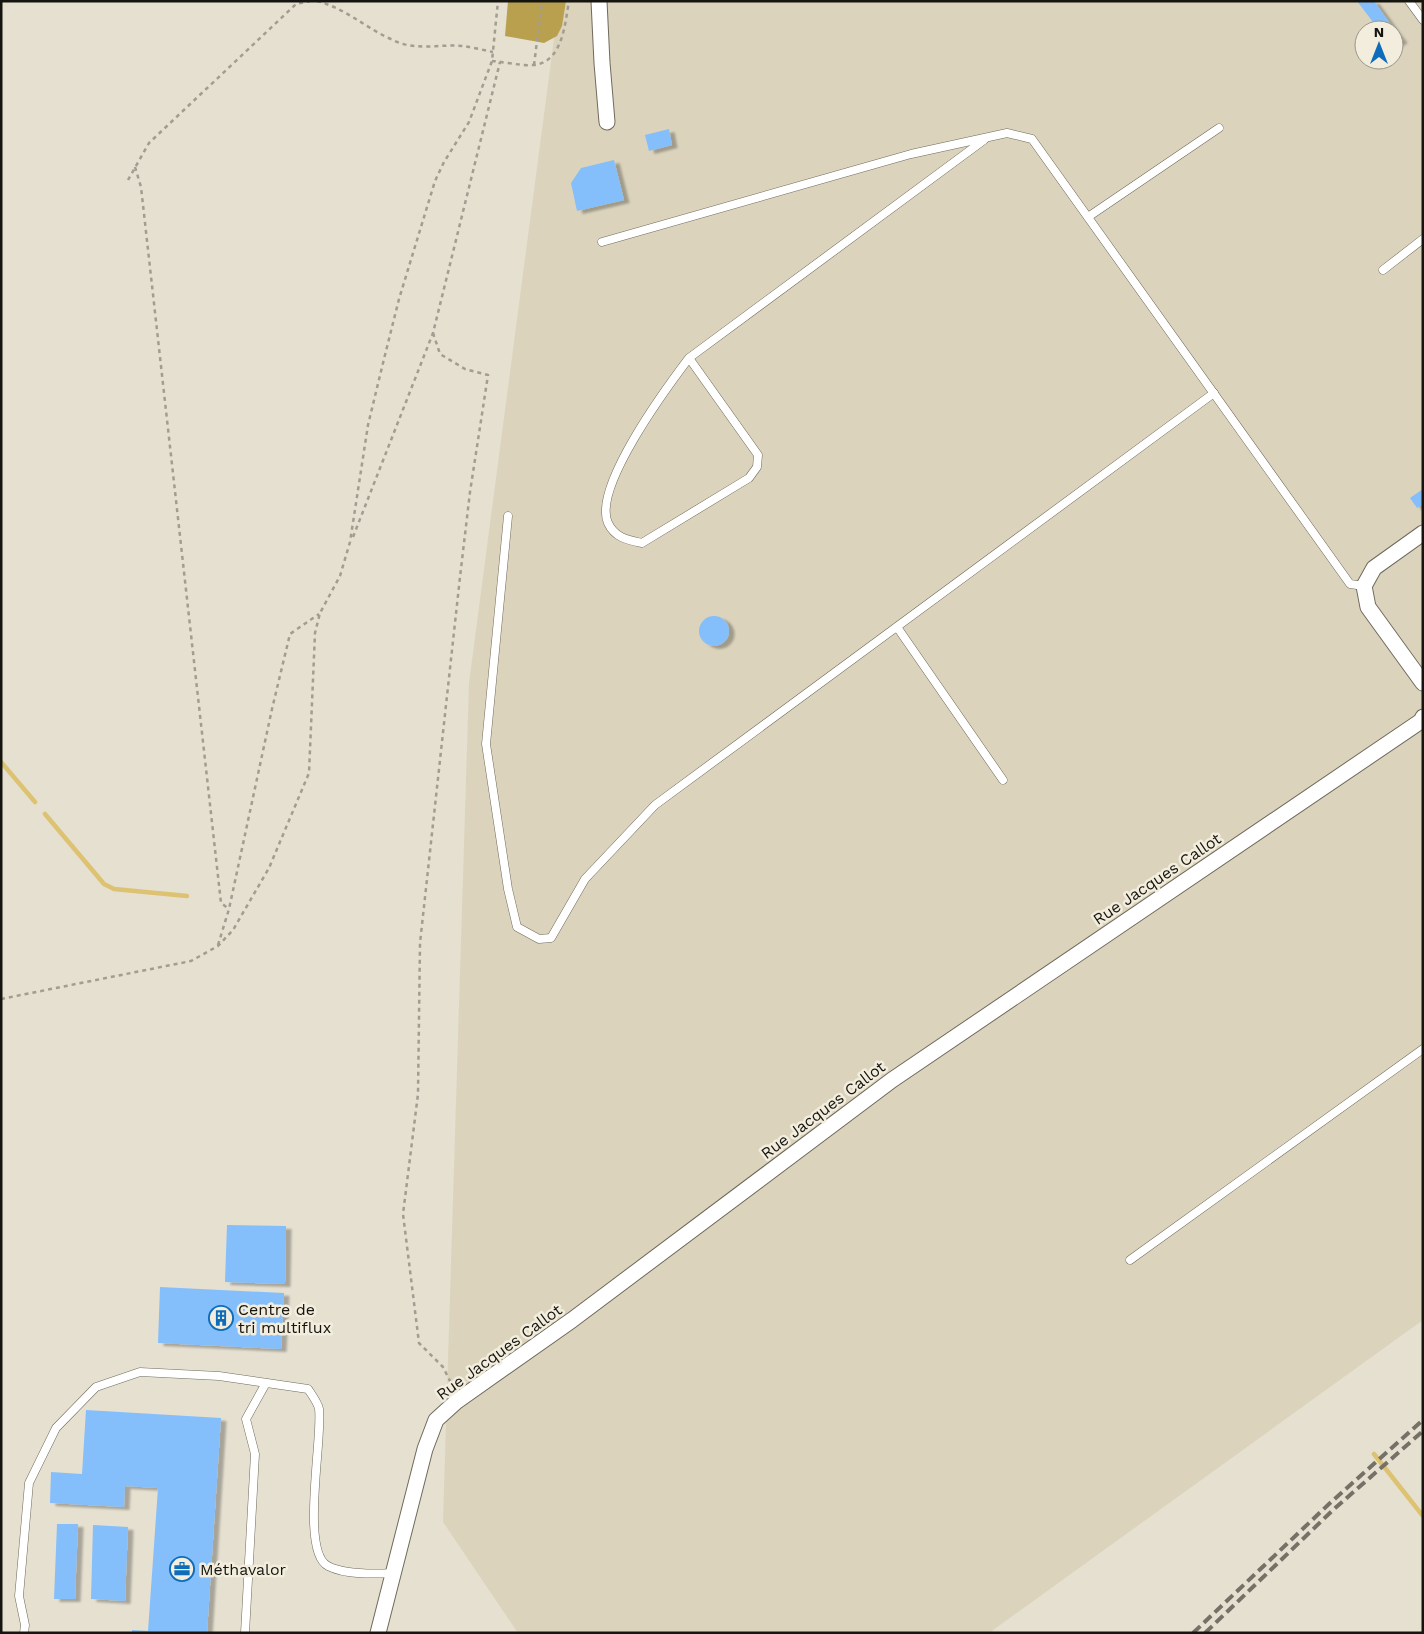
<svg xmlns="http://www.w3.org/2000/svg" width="1424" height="1634" font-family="'Work Sans',sans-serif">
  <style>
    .built { fill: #dbd3bc; fill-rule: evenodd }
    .forest { fill: #b9a04e }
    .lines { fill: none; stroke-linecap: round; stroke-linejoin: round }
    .stream { stroke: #dcc271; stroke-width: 4.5 }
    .building { fill: #84bffb; filter: url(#shadow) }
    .lane-casing { stroke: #6f6a5c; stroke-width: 9 }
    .street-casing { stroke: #6f6a5c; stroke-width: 17 }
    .path { stroke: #a29d91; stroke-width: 2.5; stroke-dasharray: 4 4; stroke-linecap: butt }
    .lane { stroke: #fff; stroke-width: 8 }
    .street { stroke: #fff; stroke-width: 15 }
    .rail { stroke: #757167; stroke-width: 4; stroke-dasharray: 10 5; stroke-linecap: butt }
    .labels { text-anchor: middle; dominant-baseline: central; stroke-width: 5; stroke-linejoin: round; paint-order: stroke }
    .street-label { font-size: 16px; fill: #16140f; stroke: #f2eddd }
    .poi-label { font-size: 16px; fill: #16140f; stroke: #f2eddd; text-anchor: start }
  </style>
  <defs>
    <filter id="shadow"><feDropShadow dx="5.5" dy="3" stdDeviation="1" flood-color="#0004"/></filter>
  </defs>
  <rect width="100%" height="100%" fill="#e5e0d0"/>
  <path class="built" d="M559 1H1423V1320L989 1633H518L443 1522 469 683ZM1364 30H1394V60H1364Z"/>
  <path class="forest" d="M508 1H566L562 26 557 36 544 43 505 36Z"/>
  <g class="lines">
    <g class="stream">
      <path d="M1 762 35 802"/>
      <path d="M45 814 104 884 114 889 187 896"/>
      <path d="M1374 1454 1423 1516"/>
    </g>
  </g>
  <g class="building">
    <path d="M1357 1H1374L1402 40 1394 46V30H1379Z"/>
    <path d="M669 129 672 145 649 151 645 135Z"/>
    <path d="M614 160 624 200 577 211 571 183 581 168Z"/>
    <path d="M1423 489V504L1417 508 1410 498Z"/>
    <circle cx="714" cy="631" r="15"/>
    <path d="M227 1225 286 1226 285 1284 225 1282Z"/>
    <path d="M160 1287 284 1293 281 1349 158 1343Z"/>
    <path d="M86 1410 221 1418 207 1633H132V1630L148 1631 158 1488 125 1486 124 1507 50 1503 51 1472 82 1474Z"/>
    <path d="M57 1524H78L75 1599H54Z"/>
    <path d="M93 1525 128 1527 125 1601 91 1599Z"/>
  </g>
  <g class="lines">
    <defs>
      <g id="lane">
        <path d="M1409 1 1423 20"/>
        <path d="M1088 217 1219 128"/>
        <path d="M602 242 911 154 1007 133 1032 139 1350 584 1364 586"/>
        <path d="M1383 270 1423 239"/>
        <path d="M689 358 758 455 757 467 749 478 642 543C628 540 615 538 608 523 592 488 667 387 689 358L984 140"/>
        <path d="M508 516 486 744 508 889 517 927 539 939 551 938 585 879 655 805 1214 393"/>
        <path d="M897 627 1003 780"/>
        <path d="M1130 1260 1423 1049"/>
        <path d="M24 1633 25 1625 19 1596 29 1483 56 1428 96 1387 140 1372 219 1376 308 1389C312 1395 318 1403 319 1409 323 1438 300 1552 328 1566 345 1575 374 1574 393 1573"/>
        <path d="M245 1633 255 1454 246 1419 266 1383"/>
      </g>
      <g id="street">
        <path d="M599 1 602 63 607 122"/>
        <path d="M1423 533 1374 568 1364 586 1368 607 1423 683"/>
        <path d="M378 1633 425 1449 436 1420 457 1401 572 1320 892 1080 1421 721 1423 717"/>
      </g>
    </defs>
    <use href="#lane" class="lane-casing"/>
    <use href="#street" class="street-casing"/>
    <g class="path">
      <path d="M317 1C348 9 370 32 400 43 419 50 442 44 462 46 472 47 483 50 493 52"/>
      <path d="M492 61C505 62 521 66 534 65 563 62 565 23 569 1"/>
      <path d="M534 65 542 1"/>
      <path d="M135 167 141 187 221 903 229 909"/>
      <path d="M128 180 149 143 296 4 310 1"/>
      <path d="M433 333 440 354 465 369 488 375 470 492 460 577 420 943 418 1094 403 1214 419 1343 443 1367 453 1387"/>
      <path d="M353 537 433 333 500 62"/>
      <path d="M218 945 229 909 272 709 290 634 319 614"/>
      <path d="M1 999 191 961 218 946 233 930 269 868 309 773 315 633 320 613 340 576 350 542 368 425 384 359 399 299 435 181 444 162 469 122 492 61 498 1"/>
    </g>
    <use href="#lane" class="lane"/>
    <use href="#street" class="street"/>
    <g class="rail">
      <path d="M1193 1633 1329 1504 1423 1420"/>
      <path d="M1205 1633 1333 1510 1423 1431"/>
    </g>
  </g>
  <defs>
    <symbol id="building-ring" viewBox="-11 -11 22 22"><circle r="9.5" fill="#f2eddd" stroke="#0d6dba" stroke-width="1.5"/><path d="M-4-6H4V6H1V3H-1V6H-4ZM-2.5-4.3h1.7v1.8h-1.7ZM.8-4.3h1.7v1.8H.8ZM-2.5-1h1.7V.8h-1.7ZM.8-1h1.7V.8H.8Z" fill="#0d6dba"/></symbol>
    <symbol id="office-ring" viewBox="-11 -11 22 22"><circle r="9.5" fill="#f2eddd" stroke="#0d6dba" stroke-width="1.5"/><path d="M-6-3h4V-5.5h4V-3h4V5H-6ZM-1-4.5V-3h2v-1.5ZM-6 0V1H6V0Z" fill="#0d6dba"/></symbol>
  </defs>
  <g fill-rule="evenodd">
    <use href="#building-ring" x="207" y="1304" width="28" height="28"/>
    <use href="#office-ring" x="168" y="1555" width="28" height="28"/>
  </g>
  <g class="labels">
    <g class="street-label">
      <text transform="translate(1157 879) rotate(-34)">Rue Jacques Callot</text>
      <text transform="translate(823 1110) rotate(-37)">Rue Jacques Callot</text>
      <text transform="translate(499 1352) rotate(-36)">Rue Jacques Callot</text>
    </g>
    <g class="poi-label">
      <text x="238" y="1309">Centre de<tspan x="238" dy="18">tri multiflux</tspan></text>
      <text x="200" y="1569">Méthavalor</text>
    </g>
  </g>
  <rect width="1424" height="1634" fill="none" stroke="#16140f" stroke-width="5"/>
  <g transform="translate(1379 45)"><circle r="24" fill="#f2eddd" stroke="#9a968b"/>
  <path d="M0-4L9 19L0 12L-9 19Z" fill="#0d6dba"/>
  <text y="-8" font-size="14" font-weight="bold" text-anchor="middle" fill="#16140f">N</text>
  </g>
</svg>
